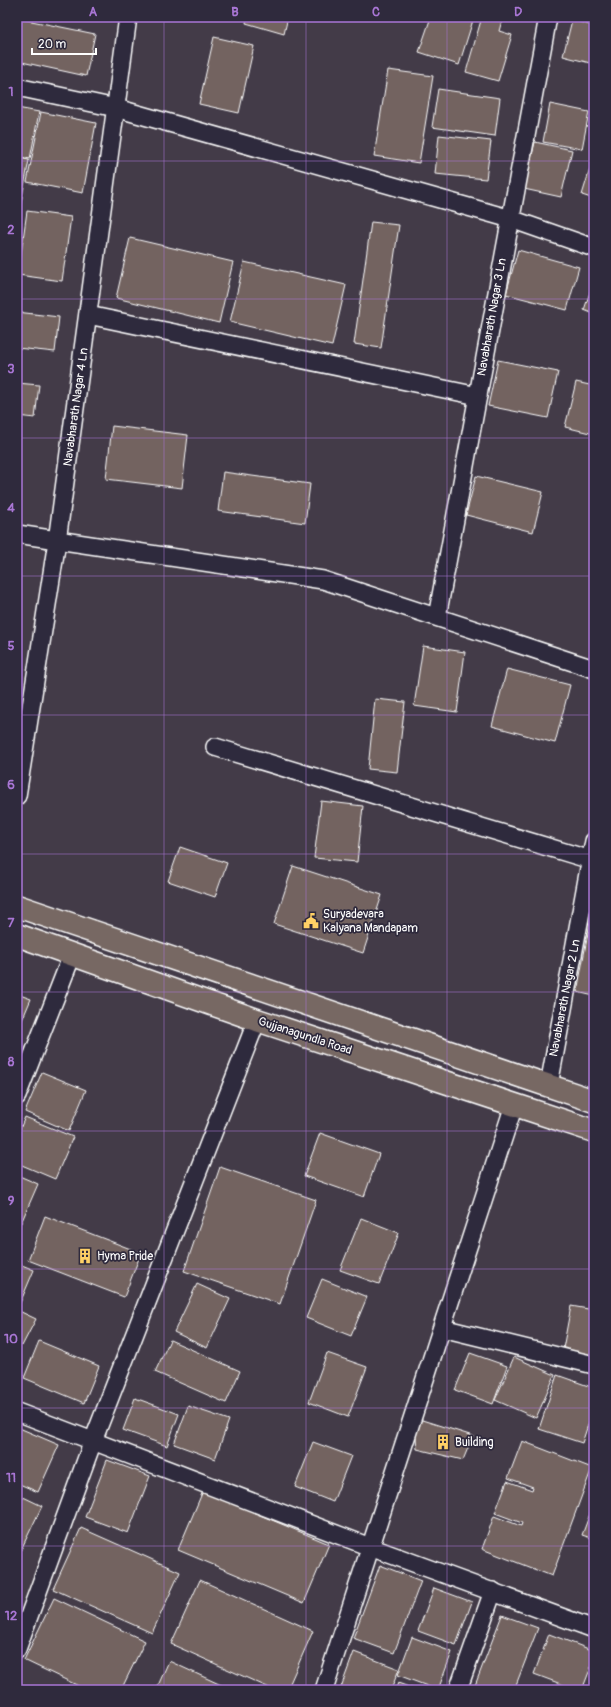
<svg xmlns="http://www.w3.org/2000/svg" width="611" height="1707" font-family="Pangolin,sans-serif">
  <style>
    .building { fill: #736360; stroke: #fff }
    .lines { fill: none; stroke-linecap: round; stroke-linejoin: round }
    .minor-casing { stroke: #fff; stroke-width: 20 }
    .primary-casing { stroke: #fff; stroke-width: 25 }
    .minor { stroke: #2f2a3d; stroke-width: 17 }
    .primary { stroke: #776864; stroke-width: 22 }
    .grid { fill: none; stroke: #a976d5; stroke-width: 1; stroke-opacity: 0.55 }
    .labels { text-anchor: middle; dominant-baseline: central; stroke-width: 3.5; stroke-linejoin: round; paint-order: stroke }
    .street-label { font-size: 12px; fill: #fff; stroke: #2f2a3d }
    .poi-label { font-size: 12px; fill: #fff; stroke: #2f2a3d; text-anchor: start }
    .neatline { fill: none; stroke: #a976d5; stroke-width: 1.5 }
    .grid-label { font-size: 13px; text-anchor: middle; font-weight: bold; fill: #a976d5 }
  </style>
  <rect width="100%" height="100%" fill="#433b48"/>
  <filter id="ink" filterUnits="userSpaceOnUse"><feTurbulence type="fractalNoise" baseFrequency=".025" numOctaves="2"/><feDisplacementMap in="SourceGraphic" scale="8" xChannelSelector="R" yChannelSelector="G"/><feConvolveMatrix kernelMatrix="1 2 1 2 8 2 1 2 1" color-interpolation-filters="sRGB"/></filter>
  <g filter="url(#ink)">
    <g class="building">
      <path d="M247 17H288L284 34 246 23Z"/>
      <path d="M431 17H474L459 65 419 52Z"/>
      <path d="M482 17H503L499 31 512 35 498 81 466 72Z"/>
      <path d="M17 18 95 34 86 76 17 61Z"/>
      <path d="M572 20 594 26V64L563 56Z"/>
      <path d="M214 37 254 46 239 113 199 104Z"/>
      <path d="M388 70 433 76 419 163 374 156Z"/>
      <path d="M438 89 500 98 495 136 432 127Z"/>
      <path d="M550 104 589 112 582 149 543 142Z"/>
      <path d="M17 108 39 112 30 159 17 156Z"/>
      <path d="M41 112 96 123 83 193 27 182Z"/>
      <path d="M439 135 491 141 486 179 435 174Z"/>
      <path d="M535 142 572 150 561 197 524 189Z"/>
      <path d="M594 156V199L582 195Z"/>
      <path d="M17 158 29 160 19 213H17Z"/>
      <path d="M27 211 71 217 62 281 18 275Z"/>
      <path d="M371 222 399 225 381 348 354 344Z"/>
      <path d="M130 238 233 262 219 323 116 298Z"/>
      <path d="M518 250 579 267 567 310 506 294Z"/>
      <path d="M244 262 346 285 332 346 230 322Z"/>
      <path d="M594 280V314L584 310Z"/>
      <path d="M17 312 59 317 55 352 17 348Z"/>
      <path d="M498 360 558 372 548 418 488 406Z"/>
      <path d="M576 382 594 386V434L565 427Z"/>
      <path d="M17 383 39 385 35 418 17 416Z"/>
      <path d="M112 426 188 435 182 488 106 479Z"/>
      <path d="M223 472 310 484 305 523 218 511Z"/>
      <path d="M476 476 543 492 533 532 466 515Z"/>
      <path d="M423 646 465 652 457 712 414 706Z"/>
      <path d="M507 669 570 685 555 743 492 726Z"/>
      <path d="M375 699 405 702 397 772 368 769Z"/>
      <path d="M321 801 363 806 357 862 314 858Z"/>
      <path d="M180 847 227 863 215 897 168 881Z"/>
      <path d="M293 866 382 895 363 953 274 924Z"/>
      <path d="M593 906H594V996L577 992Z"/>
      <path d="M17 994 31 999 17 1032Z"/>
      <path d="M42 1072 86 1090 69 1131 25 1112Z"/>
      <path d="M25 1117 73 1137 55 1179 17 1163V1136Z"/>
      <path d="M320 1133 379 1154 364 1197 304 1176Z"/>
      <path d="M220 1167 316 1200 280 1304 184 1271Z"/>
      <path d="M17 1175 38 1184 21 1223 17 1221Z"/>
      <path d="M45 1216 141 1253 124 1297 28 1260Z"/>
      <path d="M361 1218 399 1233 379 1284 340 1270Z"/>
      <path d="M17 1263 34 1270 20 1303 17 1302Z"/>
      <path d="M322 1279 367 1297 351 1336 306 1318Z"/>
      <path d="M197 1284 230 1299 207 1348 174 1332Z"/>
      <path d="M571 1306 594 1310V1360L562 1354Z"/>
      <path d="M17 1310 36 1319 22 1346 17 1344Z"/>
      <path d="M170 1340 240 1371 226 1403 155 1372Z"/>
      <path d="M39 1341 99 1366 84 1403 24 1378Z"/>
      <path d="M327 1353 367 1367 348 1417 309 1402Z"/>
      <path d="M470 1353 507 1366 493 1404 455 1390Z"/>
      <path d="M514 1357 555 1375 536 1418 495 1400Z"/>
      <path d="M557 1375 594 1388V1407L582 1443 539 1429Z"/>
      <path d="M135 1398 179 1414 167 1446 123 1430Z"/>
      <path d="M188 1406 229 1420 215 1459 174 1444Z"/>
      <path d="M414 1414 422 1420 473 1436 463 1460 417 1449Z"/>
      <path d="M17 1427 59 1445 38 1492 17 1483Z"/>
      <path d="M522 1441 592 1468 552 1576 482 1549 494 1516 521 1526 522 1523 495 1513 507 1481 532 1490 533 1487 508 1478Z"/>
      <path d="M313 1442 351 1456 333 1502 295 1487Z"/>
      <path d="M107 1460 150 1476 128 1533 85 1517Z"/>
      <path d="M203 1491 329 1544 304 1603 178 1550Z"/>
      <path d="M17 1494 42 1506 17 1558Z"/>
      <path d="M591 1511 594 1512V1539L582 1535Z"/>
      <path d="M81 1528 180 1572 152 1633 53 1589Z"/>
      <path d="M380 1565 421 1581 394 1653 353 1638Z"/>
      <path d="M200 1580 313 1631 287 1690H274L171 1644Z"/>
      <path d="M434 1588 472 1602 456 1645 418 1631Z"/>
      <path d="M54 1598 145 1641 121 1690H87L24 1660Z"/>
      <path d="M502 1615 538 1628 514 1690H479L474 1688Z"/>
      <path d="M549 1634 594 1651V1659L582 1690H577L534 1674Z"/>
      <path d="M412 1637 452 1652 438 1690 398 1675Z"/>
      <path d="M354 1652 399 1669 391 1690H340Z"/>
      <path d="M169 1661 232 1690H156Z"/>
      <path d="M398 1683 417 1690H395Z"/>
    </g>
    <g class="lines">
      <defs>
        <g id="minor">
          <path d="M17 87 116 108 511 219 594 248"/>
          <path d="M88 315 478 396"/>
          <path d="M17 534 323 580 594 669"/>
          <path d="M437 617 548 17"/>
          <path d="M215 747 591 860"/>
          <path d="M17 796 57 541 128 17"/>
          <path d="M549 1085 594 841"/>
          <path d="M17 1096 72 955"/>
          <path d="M442 1328 594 1365"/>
          <path d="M17 1412 370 1547 594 1629"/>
          <path d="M17 1649 93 1441 257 1020"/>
          <path d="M324 1690 514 1105"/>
          <path d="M458 1690 493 1591"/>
        </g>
        <g id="primary">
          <path d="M17 906 594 1101"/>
          <path d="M17 935 257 1020 594 1131"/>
        </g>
      </defs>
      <use href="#minor" class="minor-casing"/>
      <use href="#primary" class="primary-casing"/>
      <use href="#minor" class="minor"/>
      <use href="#primary" class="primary"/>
    </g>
  </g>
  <path class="grid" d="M164 17V1690M306 17V1690M447 17V1690M17 161H594M17 299H594M17 438H594M17 576H594M17 715H594M17 854H594M17 992H594M17 1131H594M17 1269H594M17 1408H594M17 1546H594"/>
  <defs>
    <symbol id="civic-bare" viewBox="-9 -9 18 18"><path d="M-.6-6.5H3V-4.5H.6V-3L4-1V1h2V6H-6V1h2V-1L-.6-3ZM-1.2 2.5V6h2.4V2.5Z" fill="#ffd166" stroke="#2f2a3d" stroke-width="2.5" paint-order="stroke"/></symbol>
    <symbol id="building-bare" viewBox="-9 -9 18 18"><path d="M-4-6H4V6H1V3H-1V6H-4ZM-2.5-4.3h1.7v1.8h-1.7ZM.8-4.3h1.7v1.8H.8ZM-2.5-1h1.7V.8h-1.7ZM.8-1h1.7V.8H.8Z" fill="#ffd166" stroke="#2f2a3d" stroke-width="2.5" paint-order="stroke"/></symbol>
  </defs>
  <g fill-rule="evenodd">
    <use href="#civic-bare" x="300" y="910" width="22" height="22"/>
    <use href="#building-bare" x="74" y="1245" width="22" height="22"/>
    <use href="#building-bare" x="432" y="1431" width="22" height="22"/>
  </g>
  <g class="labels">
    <g class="street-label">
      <text transform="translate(492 317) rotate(-80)">Navabharath Nagar 3 Ln</text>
      <text transform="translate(76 407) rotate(-82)">Navabharath Nagar 4 Ln</text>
      <text transform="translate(565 998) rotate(-79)">Navabharath Nagar 2 Ln</text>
      <text transform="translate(305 1036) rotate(18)">Gujjanagundla Road</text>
    </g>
    <g class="poi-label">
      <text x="323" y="914">Suryadevara<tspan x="323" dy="14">Kalyana Mandapam</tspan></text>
      <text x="97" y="1256">Hyma Pride</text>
      <text x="455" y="1442">Building</text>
    </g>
  </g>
  <rect width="611" height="1707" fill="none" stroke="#2f2a3d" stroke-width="44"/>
  <path d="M32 48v6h64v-6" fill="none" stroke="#ffffff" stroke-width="2"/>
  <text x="38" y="48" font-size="12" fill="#ffffff" stroke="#2f2a3d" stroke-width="3" paint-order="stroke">20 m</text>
  <rect x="22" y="22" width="567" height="1663" class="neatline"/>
  <g class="grid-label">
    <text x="93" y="16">A</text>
    <text x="235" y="16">B</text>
    <text x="376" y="16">C</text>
    <text x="518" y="16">D</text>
    <text x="11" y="96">1</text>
    <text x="11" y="234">2</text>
    <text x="11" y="373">3</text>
    <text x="11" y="512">4</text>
    <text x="11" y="650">5</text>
    <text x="11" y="789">6</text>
    <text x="11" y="927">7</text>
    <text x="11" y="1066">8</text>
    <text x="11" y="1205">9</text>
    <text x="11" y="1343">10</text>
    <text x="11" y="1482">11</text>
    <text x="11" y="1620">12</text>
  </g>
</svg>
